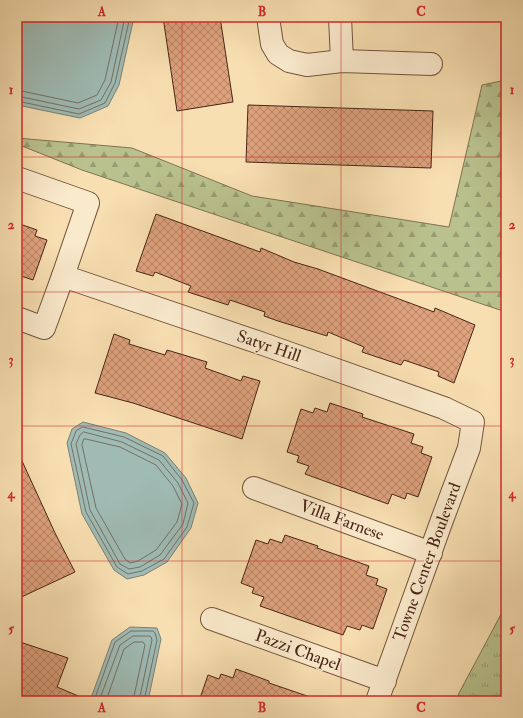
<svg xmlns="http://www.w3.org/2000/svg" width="523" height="718" font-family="'IM FELL Double Pica',serif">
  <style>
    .grass { fill: url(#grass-tufts); stroke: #817352 }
    .forest { fill: url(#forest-firs); stroke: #817352 }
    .water { fill: #9fbbb4; stroke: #7d7f75 }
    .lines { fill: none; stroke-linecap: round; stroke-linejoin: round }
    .shore { stroke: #747066; stroke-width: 1 }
    .building { fill: url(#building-cross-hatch); stroke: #492417 }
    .street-casing { stroke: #75533e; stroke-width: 24 }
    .street { stroke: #faeacc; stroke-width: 22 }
    .grid { fill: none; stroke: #d62828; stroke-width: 1; stroke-opacity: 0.55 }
    .labels { text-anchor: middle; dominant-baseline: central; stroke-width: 3; stroke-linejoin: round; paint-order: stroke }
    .street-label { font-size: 17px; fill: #492417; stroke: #faeacc }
    .neatline { fill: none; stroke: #d62828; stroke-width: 1.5 }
    .grid-label { font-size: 13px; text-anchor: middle; font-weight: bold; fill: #d62828 }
  </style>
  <defs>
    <pattern id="grass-tufts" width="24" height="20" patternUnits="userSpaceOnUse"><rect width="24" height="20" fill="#b9c28e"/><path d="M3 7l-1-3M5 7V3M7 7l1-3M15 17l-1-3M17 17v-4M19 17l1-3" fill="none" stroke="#989d73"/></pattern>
    <pattern id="forest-firs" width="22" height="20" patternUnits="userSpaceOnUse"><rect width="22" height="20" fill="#b9c28e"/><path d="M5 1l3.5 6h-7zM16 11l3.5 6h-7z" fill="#989d73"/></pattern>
    <pattern id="building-cross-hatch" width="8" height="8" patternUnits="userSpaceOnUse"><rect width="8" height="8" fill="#dda17c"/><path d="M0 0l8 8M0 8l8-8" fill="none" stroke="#b58365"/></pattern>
  </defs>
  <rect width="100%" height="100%" fill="#f8dfb1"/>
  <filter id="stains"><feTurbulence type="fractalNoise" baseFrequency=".005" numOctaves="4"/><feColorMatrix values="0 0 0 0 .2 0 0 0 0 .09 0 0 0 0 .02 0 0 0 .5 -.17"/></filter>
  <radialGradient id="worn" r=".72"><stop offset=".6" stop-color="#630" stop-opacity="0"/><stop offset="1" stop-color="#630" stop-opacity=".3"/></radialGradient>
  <path class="grass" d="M506 605V701H473L458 695Z"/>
  <path class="forest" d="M506 80V312L82 170 17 144V138L132 148 252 196 449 227 482 85Z"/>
  <g class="water">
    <path d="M17 17H134L119 85 108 106 80 118 17 105Z"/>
    <path d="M83 422 126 433 165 453 186 478 198 503 191 528 167 562 144 575 127 579 114 570 82 514 67 443 72 429Z"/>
    <path d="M130 627 157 628 161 639 148 701H90L112 640Z"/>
  </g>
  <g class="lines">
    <g class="shore">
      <path d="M17 90 78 103 97 95 105 80 119 17"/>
      <path d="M17 96 79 109 101 100 111 82 125 17"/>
      <path d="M17 101 79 114 105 103 115 83 130 17"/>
      <path d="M83 427 124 437 163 456 182 480 194 503 187 527 164 559 142 571 128 574 117 567 86 512 71 444 76 431Z"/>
      <path d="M84 432 122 442 159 460 178 483 188 503 183 524 160 555 140 567 129 569 120 564 90 510 76 444 80 435Z"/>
      <path d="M84 439H86L120 447 156 465 173 486 182 504 177 522 156 550 138 561 130 563 125 559 96 508 82 445Z"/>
      <path d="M94 701 115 642 131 631H153L155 633 157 640 144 701"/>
      <path d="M99 701 120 645 133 636H150L151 637 152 640 139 701"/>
      <path d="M106 701 124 649 134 642H143L145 645 133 701"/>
    </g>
  </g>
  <g class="building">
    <path d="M163 17H220L233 102 177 111Z"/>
    <path d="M248 105 433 111 431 168 246 162Z"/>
    <path d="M156 214 260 252 261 248 294 262 318 269 434 312 435 308 475 325 454 383 438 376 439 372 404 360 401 365 362 352 364 347 328 332 327 336 278 321 264 316 265 312 230 300 228 305 188 292 191 286 155 272 153 276 136 271Z"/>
    <path d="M17 223 37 230 35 236 47 240 33 280 21 276 20 280 17 279Z"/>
    <path d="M114 334 130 340 129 344 165 355 167 350 207 362 205 368 241 381 243 376 260 381 242 439 133 403 95 393Z"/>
    <path d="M330 403 363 414 362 417 414 434 411 443 423 447 421 453 432 457 418 497 407 493 405 499 392 494 388 504 305 474 309 466 297 462 299 456 287 452 301 409 313 413 315 408 327 412Z"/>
    <path d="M17 450 55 533 75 572 17 599Z"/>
    <path d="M285 535 318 546 317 548 369 566 366 575 378 579 376 585 387 589 373 629 362 625 360 630 347 626 343 635 260 606 264 597 252 593 254 588 241 583 256 540 268 544 270 539 282 543Z"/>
    <path d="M17 641 68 658 57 687 90 701H17Z"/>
    <path d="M236 669 269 681V683L313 698V701H199L208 675 219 679 221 674 233 678Z"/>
  </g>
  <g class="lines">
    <defs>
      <g id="street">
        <path d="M268 17 272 44 278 54 289 61 307 65 342 61 431 64"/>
        <path d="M340 17 342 61"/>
        <path d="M17 178 88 203 63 276 44 328 17 318"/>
        <path d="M63 276 263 344 444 408 473 422 469 448 442 520 377 701"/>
        <path d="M254 488 431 553"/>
        <path d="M212 619 385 681"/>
      </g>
    </defs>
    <use href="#street" class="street-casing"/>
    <use href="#street" class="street"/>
  </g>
  <path class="grid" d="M182 17V701M341 17V701M17 157H506M17 292H506M17 426H506M17 561H506"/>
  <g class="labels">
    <g class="street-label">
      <text transform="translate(269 346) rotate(19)">Satyr Hill</text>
      <text transform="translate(342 520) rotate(20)">Villa Farnese</text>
      <text transform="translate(427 562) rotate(-70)">Towne Center Boulevard</text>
      <text transform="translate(298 650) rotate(20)">Pazzi Chapel</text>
    </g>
  </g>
  <rect width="523" height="718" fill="none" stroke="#f8dfb1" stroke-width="44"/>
  <rect x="22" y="22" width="479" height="674" class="neatline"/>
  <g class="grid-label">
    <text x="102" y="16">A</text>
    <text x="262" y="16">B</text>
    <text x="421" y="16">C</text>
    <text x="11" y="94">1</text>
    <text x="512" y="94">1</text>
    <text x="11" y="229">2</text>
    <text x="512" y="229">2</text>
    <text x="11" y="364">3</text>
    <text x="512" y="364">3</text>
    <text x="11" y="498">4</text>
    <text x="512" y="498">4</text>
    <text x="11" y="633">5</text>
    <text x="512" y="633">5</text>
    <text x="102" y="712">A</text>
    <text x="262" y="712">B</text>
    <text x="421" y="712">C</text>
  </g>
  <rect width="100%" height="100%" filter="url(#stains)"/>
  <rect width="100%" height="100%" fill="url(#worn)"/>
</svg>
